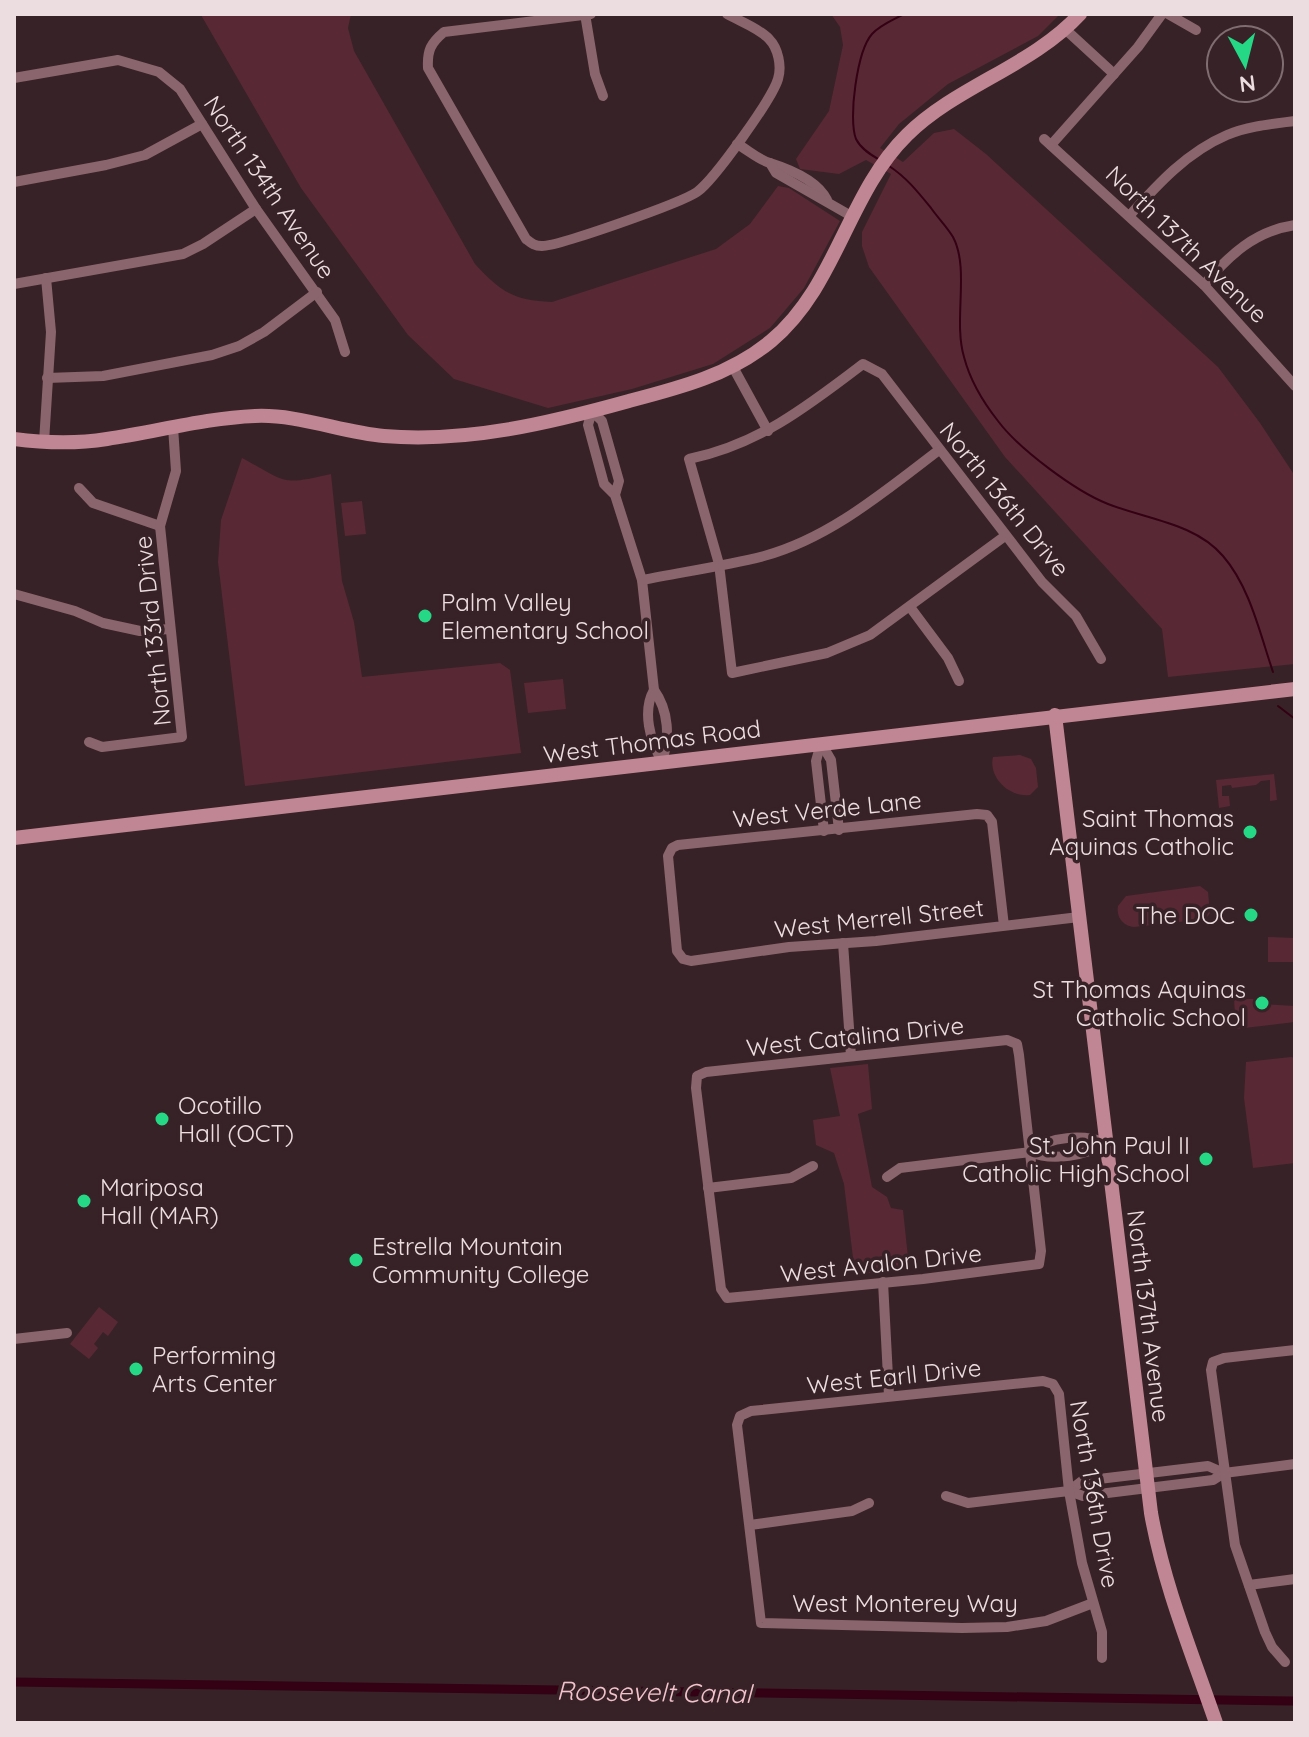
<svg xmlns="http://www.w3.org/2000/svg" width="1309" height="1737" font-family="Quicksand,sans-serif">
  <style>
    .green { fill: #582835 }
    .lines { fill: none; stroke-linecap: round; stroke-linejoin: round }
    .stream { stroke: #340013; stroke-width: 2 }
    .canal { stroke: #340013; stroke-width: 9 }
    .street { stroke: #8a656d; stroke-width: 10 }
    .secondary { stroke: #c18693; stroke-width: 14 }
    .poi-dot { fill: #25d886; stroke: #372227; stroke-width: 3 }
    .labels { text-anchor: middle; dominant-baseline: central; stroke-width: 7; stroke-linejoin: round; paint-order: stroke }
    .street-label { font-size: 24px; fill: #ecdee0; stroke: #372227 }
    .poi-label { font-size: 24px; fill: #ecdee0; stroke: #372227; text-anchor: start }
    .water-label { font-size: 26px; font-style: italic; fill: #f3c3cd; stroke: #372227 }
  </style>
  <rect width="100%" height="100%" fill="#372227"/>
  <g class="green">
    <path d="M195 14H351L348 28 354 51 475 264C501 292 513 300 552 302L716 249 750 224 778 186 789 188 840 221 804 288 770 328 713 364 632 389 548 408 454 379 408 335 301 188 201 15Z"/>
    <path d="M831 14H1060L1038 36 948 84 899 124 880 148 903 162 934 133 954 129 986 154 1218 367 1260 423 1295 476V664L1168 677 1162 629 1005 457 869 267 862 246V232L891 174 866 160 839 174 800 169 796 159 829 111 843 45 840 27Z"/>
    <path d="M242 458C287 482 279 486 331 474L342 581 354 622 362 677 500 663 510 670 521 753 245 786 218 562 221 520Z"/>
    <path d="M362 501 366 534 345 536 341 503Z"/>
    <path d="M563 679 566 709 528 713 524 683Z"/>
    <path d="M1020 755 1031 759 1036 768 1038 787 1030 795C1010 798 988 778 993 757Z"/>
    <path d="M1274 774 1277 800 1270 801V780L1261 781 1256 785 1232 788 1231 785 1222 786V796H1229L1230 806 1219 808 1216 780Z"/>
    <path d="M1200 886 1208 892 1210 913 1206 919 1134 927C1123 926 1116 917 1118 906L1126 896Z"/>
    <path d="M1268 937 1295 938V962H1268Z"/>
    <path d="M1234 999H1263V1004L1295 1006V1022L1236 1029Z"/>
    <path d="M1291 1057 1295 1058V1163L1253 1168 1244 1098 1246 1062Z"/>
    <path d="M868 1064 872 1109 858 1114 872 1187 887 1197 891 1208 903 1210 909 1267 904 1271 855 1274 844 1184 834 1153 816 1145 813 1120 840 1116 830 1068Z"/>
    <path d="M99 1307 118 1322 108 1336 103 1332 94 1344 98 1348 89 1359 70 1344Z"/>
  </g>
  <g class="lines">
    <g class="stream">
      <path d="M880 160C871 155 861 149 856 139 848 119 857 51 872 34 880 25 893 20 904 14"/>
      <path d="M889 166C906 177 918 192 931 208 938 218 947 227 953 237 970 269 953 320 964 357 970 380 983 402 998 421 1019 449 1075 491 1108 504 1146 519 1195 523 1223 556 1250 587 1260 634 1273 672"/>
      <path d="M1278 706 1295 719"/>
    </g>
    <path class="canal" d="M14 1682 1295 1701"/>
    <g class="street">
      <path d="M585 14 595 74 603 96"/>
      <path d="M591 14 444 32C431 43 427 50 428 68L526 239C531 243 534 246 542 246 559 246 681 203 697 192 714 180 772 99 778 79 782 66 778 48 769 39 759 28 739 21 727 14"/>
      <path d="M1168 14 1196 30"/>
      <path d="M1065 29 1114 74"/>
      <path d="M14 78 118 60 159 72 180 89 256 209 335 320 345 352"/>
      <path d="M1044 139 1204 285 1295 386"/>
      <path d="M737 144C748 150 759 160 770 163 789 169 818 181 827 200"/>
      <path d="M1051 145 1138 47 1162 14"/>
      <path d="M770 163 776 173 853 217"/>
      <path d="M14 182 106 165 145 155 202 124"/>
      <path d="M1130 215C1158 184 1187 152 1227 135 1248 126 1272 124 1295 121"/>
      <path d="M14 284 183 254 203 244 256 209"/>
      <path d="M1204 285C1229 255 1255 231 1295 225"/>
      <path d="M733 367 768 431"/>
      <path d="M47 378 103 376 212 355 239 346 264 332 317 292"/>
      <path d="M44 442 51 332 46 278"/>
      <path d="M79 488 93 503 160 526"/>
      <path d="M615 495 619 481 602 421 592 411 588 425 604 484 615 495 642 580 654 690C669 711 670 738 662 761"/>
      <path d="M1005 536 870 635 827 653 732 673 719 564 689 459C758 445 808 406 863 364L882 374 1042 582 1076 616 1101 659"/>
      <path d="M642 580C682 572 724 566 764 556 830 538 885 491 939 450"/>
      <path d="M14 594 75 611 103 623 140 631 170 629"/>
      <path d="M910 607 948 658 959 681"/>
      <path d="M654 690C642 711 650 741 662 761"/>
      <path d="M89 742 102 747 182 737 160 526 176 471 173 427"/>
      <path d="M821 743 831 760 839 830"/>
      <path d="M821 743 816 761 824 831"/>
      <path d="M1004 926 992 822 987 815 977 814 678 845 672 848 668 856 677 951 683 959 691 961 789 947 876 941 1079 917"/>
      <path d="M843 943 851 1056"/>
      <path d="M1007 1040 1017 1044 1019 1055 1041 1251 1039 1264 923 1279 727 1298 721 1289 696 1088 697 1076 706 1072Z"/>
      <path d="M1031 1152C1049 1136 1084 1134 1106 1143"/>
      <path d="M887 1177 900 1168 1031 1152C1052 1162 1087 1155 1106 1143"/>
      <path d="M708 1188 791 1178 813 1166"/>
      <path d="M883 1282 889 1396"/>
      <path d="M14 1339 67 1333"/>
      <path d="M1069 1491 1082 1481 1208 1466 1224 1473"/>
      <path d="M946 1496 968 1503 1069 1491 1083 1496 1213 1480 1224 1473 1295 1464"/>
      <path d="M750 1525 852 1511 869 1503"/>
      <path d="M1249 1585 1295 1579"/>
      <path d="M1093 1603 1046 1621 1007 1627 962 1628 761 1623 737 1425 740 1416 751 1411 1043 1381 1053 1384 1059 1394 1069 1491 1082 1563 1102 1632V1658"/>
      <path d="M1285 1662 1272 1647 1265 1632 1235 1545 1211 1370 1213 1362 1224 1358 1295 1350"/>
    </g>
    <g class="secondary">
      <path d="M14 439C45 443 76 444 107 439 156 432 205 418 255 416 298 414 341 432 384 436 467 443 550 423 629 401 679 388 730 375 771 341 837 286 847 194 907 135 958 85 1031 67 1080 14"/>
      <path d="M1055 715 1151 1513C1164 1586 1192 1653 1216 1723"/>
      <path d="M14 838 1295 689"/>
    </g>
  </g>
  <g class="poi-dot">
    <circle cx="425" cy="616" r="8"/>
    <circle cx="1250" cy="832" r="8"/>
    <circle cx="1251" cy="915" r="8"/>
    <circle cx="1262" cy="1003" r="8"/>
    <circle cx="162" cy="1119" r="8"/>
    <circle cx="1206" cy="1159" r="8"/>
    <circle cx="84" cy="1201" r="8"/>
    <circle cx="356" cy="1260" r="8"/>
    <circle cx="136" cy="1369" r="8"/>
  </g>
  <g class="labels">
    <g class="street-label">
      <text transform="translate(270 187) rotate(56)">North 134th Avenue</text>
      <text transform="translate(1187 244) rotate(44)">North 137th Avenue</text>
      <text transform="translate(1005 499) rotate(51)">North 136th Drive</text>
      <text transform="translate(152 631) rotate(-96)">North 133rd Drive</text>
      <text transform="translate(652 741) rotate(-7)">West Thomas Road</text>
      <text transform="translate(827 809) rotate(-6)">West Verde Lane</text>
      <text transform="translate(879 918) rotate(-6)">West Merrell Street</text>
      <text transform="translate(855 1036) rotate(-6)">West Catalina Drive</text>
      <text transform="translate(881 1263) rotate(-6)">West Avalon Drive</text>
      <text transform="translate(1149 1316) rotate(83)">North 137th Avenue</text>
      <text transform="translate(894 1376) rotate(-6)">West Earll Drive</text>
      <text transform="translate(1095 1494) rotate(80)">North 136th Drive</text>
      <text x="905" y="1603">West Monterey Way</text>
    </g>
    <g class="poi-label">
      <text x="441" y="602">Palm Valley<tspan x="441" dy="28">Elementary School</tspan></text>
      <text x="1234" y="818" text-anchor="end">Saint Thomas<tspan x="1234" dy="28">Aquinas Catholic</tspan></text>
      <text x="1235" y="915" text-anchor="end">The DOC</text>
      <text x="1246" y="989" text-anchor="end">St Thomas Aquinas<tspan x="1246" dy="28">Catholic School</tspan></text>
      <text x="178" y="1105">Ocotillo<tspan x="178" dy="28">Hall (OCT)</tspan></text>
      <text x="1190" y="1145" text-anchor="end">St. John Paul II<tspan x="1190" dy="28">Catholic High School</tspan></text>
      <text x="100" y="1187">Mariposa<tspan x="100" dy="28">Hall (MAR)</tspan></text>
      <text x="372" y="1246">Estrella Mountain<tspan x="372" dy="28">Community College</tspan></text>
      <text x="152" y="1355">Performing<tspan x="152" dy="28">Arts Center</tspan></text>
    </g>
    <g class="water-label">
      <text transform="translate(654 1692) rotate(1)">Roosevelt Canal</text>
    </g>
  </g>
  <rect width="1309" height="1737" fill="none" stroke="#ecdee0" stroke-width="32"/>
  <g transform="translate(1245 64) rotate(173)"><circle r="38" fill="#372227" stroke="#7f6d71" stroke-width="2"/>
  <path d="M0-6L14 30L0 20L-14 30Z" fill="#25d886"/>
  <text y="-12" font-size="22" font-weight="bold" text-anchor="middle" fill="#ecdee0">N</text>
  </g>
</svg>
